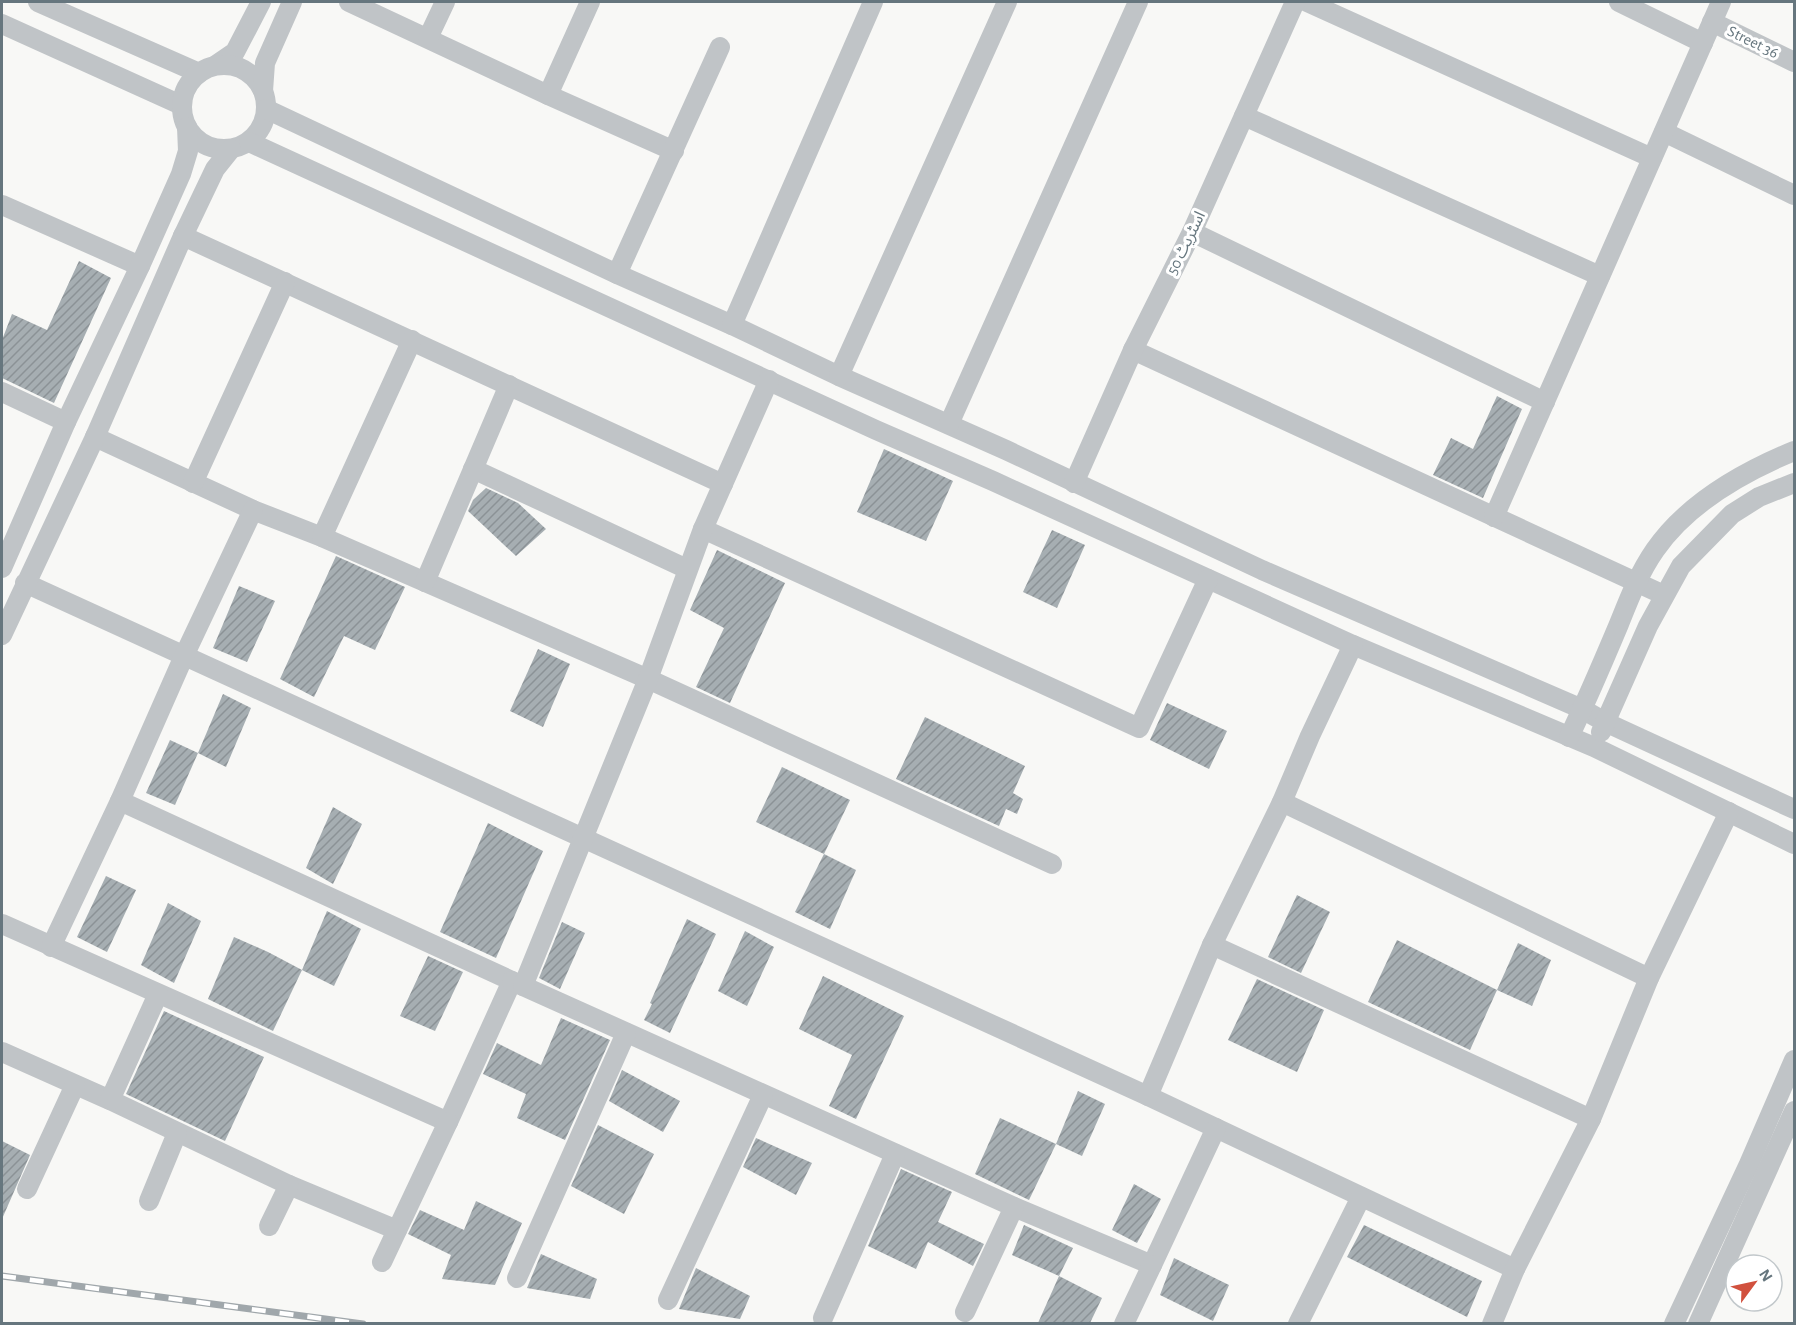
<svg xmlns="http://www.w3.org/2000/svg" width="1796" height="1325" font-family="'Alegreya Sans','Noto Sans Arabic',sans-serif">
  <style>
    .building { fill: url(#building-hatch) }
    .lines { fill: none; stroke-linecap: round; stroke-linejoin: round }
    .minor { stroke: #c0c4c7; stroke-width: 20 }
    .rail-casing { stroke: #a0a7ab; stroke-width: 7 }
    .rail { stroke: #fff; stroke-width: 4.5; stroke-dasharray: 14; stroke-linecap: butt }
    .labels { text-anchor: middle; dominant-baseline: central; stroke-width: 6; stroke-linejoin: round; paint-order: stroke }
    .street-label { font-size: 16px; fill: #66767e; stroke: #fff }
  </style>
  <defs>
    <pattern id="building-hatch" width="6" height="6" patternUnits="userSpaceOnUse" patternTransform="scale(1.5)"><rect width="6" height="6" fill="#a6aeb2"/><path d="M-1 1l2-2M0 6l6-6M5 7l2-2" fill="none" stroke="#8b9296"/></pattern>
  </defs>
  <rect width="100%" height="100%" fill="#f8f8f6"/>
  <g class="building">
    <path d="M79 261 111 278 54 403 2 378V340L12 314 47 330Z"/>
    <path d="M1497 396 1522 409 1483 498 1433 475 1451 438 1473 449Z"/>
    <path d="M884 449 953 481 926 541 857 512Z"/>
    <path d="M486 488 518 503 546 529 516 556 468 511 473 500Z"/>
    <path d="M1052 530 1085 545 1057 608 1023 592Z"/>
    <path d="M717 550 785 583 730 703 696 687 724 628 690 610Z"/>
    <path d="M336 556 405 587 375 650 344 636 314 697 280 679Z"/>
    <path d="M239 586 275 601 247 662 213 648Z"/>
    <path d="M538 649 570 664 543 727 510 711Z"/>
    <path d="M223 694 251 708 226 767 198 753Z"/>
    <path d="M1167 703 1227 731 1209 769 1150 740Z"/>
    <path d="M925 717 1025 766 1013 793 1023 799 1017 814 1006 809 999 826 896 779Z"/>
    <path d="M170 740 198 753 175 805 146 793Z"/>
    <path d="M782 767 850 800 824 854 756 822Z"/>
    <path d="M333 807 362 824 333 884 306 868Z"/>
    <path d="M488 823 543 851 496 958 440 932Z"/>
    <path d="M824 854 856 870 830 929 795 912Z"/>
    <path d="M106 876 136 890 107 952 77 937Z"/>
    <path d="M1297 895 1330 912 1301 973 1268 957Z"/>
    <path d="M168 903 201 921 174 983 141 965Z"/>
    <path d="M327 911 361 929 334 986 302 970Z"/>
    <path d="M687 919 716 934 670 1033 644 1020 652 1004 650 1003Z"/>
    <path d="M562 922 585 933 560 989 539 978Z"/>
    <path d="M745 931 774 947 747 1006 718 991Z"/>
    <path d="M234 937 268 952 302 970 273 1031 208 999Z"/>
    <path d="M1397 940 1497 990 1470 1050 1368 1002Z"/>
    <path d="M1518 943 1551 960 1532 1006 1497 990Z"/>
    <path d="M428 956 463 972 435 1031 400 1016Z"/>
    <path d="M823 976 904 1016 856 1119 829 1106 852 1055 799 1029Z"/>
    <path d="M1257 979 1324 1010 1297 1072 1228 1040Z"/>
    <path d="M164 1011 264 1057 225 1141 126 1094Z"/>
    <path d="M561 1018 610 1040 565 1140 517 1118 526 1094 483 1074 497 1043 541 1065Z"/>
    <path d="M622 1070 680 1101 663 1132 609 1101Z"/>
    <path d="M1078 1091 1105 1104 1082 1156 1056 1144Z"/>
    <path d="M1000 1118 1056 1144 1029 1200 975 1174Z"/>
    <path d="M598 1125 654 1154 624 1214 571 1186Z"/>
    <path d="M756 1138 812 1163 796 1195 743 1167Z"/>
    <path d="M2 1141 30 1155 2 1219Z"/>
    <path d="M901 1169 952 1192 938 1222 984 1244 973 1266 928 1242 916 1269 868 1246Z"/>
    <path d="M1134 1184 1161 1199 1137 1243 1112 1230Z"/>
    <path d="M476 1201 522 1223 495 1285 442 1279 451 1255 408 1234 420 1210 464 1230Z"/>
    <path d="M1024 1225 1073 1248 1059 1276 1012 1255Z"/>
    <path d="M1364 1225 1482 1281 1467 1317 1347 1257Z"/>
    <path d="M541 1254 597 1279 590 1299 527 1288Z"/>
    <path d="M1174 1258 1229 1285 1213 1321 1160 1295Z"/>
    <path d="M696 1268 750 1296 740 1319 679 1309Z"/>
    <path d="M1059 1276 1102 1298 1090 1323H1038Z"/>
  </g>
  <g class="lines">
    <g class="minor">
      <path d="M38 2 199 73"/>
      <path d="M349 2 548 95 674 151"/>
      <path d="M1307 2 1652 158"/>
      <path d="M1619 2 1703 43"/>
      <path d="M1712 22 1794 62"/>
      <path d="M2 24 181 105"/>
      <path d="M428 38 445 2"/>
      <path d="M216 65 235 52 261 2"/>
      <circle cx="224" cy="107" r="42"/>
      <path d="M263 91 265 63 292 2"/>
      <path d="M548 95 590 2"/>
      <path d="M266 109 617 274 732 325 839 376 1006 450 1262 570 1582 709 1605 722 1794 809"/>
      <path d="M1244 116 1600 276"/>
      <path d="M1664 132 1794 195"/>
      <path d="M249 142 876 430 993 481 1353 645 1594 747 1794 844"/>
      <path d="M2 205 140 266"/>
      <path d="M1192 232 1545 402"/>
      <path d="M183 236 723 484"/>
      <path d="M617 274 720 47"/>
      <path d="M732 325 873 2"/>
      <path d="M1133 350 1664 595"/>
      <path d="M839 376 1007 2"/>
      <path d="M2 392 66 422"/>
      <path d="M949 424 1138 2"/>
      <path d="M95 437 253 510 322 537 648 679 1052 864"/>
      <path d="M473 469 687 569"/>
      <path d="M193 483 285 282"/>
      <path d="M1074 483 1133 350 1192 232 1295 2"/>
      <path d="M1494 517 1721 2"/>
      <path d="M703 529 1139 728 1208 579"/>
      <path d="M322 537 412 340"/>
      <path d="M2 568 66 422 140 266 181 174 188 151 187 127"/>
      <path d="M425 582 509 385"/>
      <path d="M25 583 1148 1096 1515 1269"/>
      <path d="M2 635 95 437 183 236 215 169 231 149"/>
      <path d="M1601 732 1648 626 1681 566 1732 514 1759 497 1794 483"/>
      <path d="M1569 737C1587 700 1603 662 1619 624 1629 599 1639 573 1655 550 1687 504 1743 472 1794 451"/>
      <path d="M1282 802 1649 978"/>
      <path d="M2 924 448 1122 512 981 120 801 184 656 253 510"/>
      <path d="M1212 945 1591 1119"/>
      <path d="M51 947 120 801"/>
      <path d="M512 981 1014 1207 1152 1265 1216 1128"/>
      <path d="M523 986 648 679 703 529 769 380"/>
      <path d="M2 1052 110 1100 289 1185 397 1230"/>
      <path d="M1148 1096 1212 945 1282 802 1310 736 1353 645"/>
      <path d="M110 1100 158 994"/>
      <path d="M27 1189 75 1085"/>
      <path d="M149 1201 177 1133"/>
      <path d="M269 1226 289 1185"/>
      <path d="M382 1262 448 1122"/>
      <path d="M517 1278 626 1033"/>
      <path d="M668 1300 763 1095"/>
      <path d="M965 1312 1014 1207"/>
      <path d="M823 1318 895 1154"/>
      <path d="M1124 1324 1152 1265"/>
      <path d="M1298 1324 1361 1197"/>
      <path d="M1492 1324 1515 1269 1591 1119 1649 978 1729 812"/>
      <path d="M1674 1324 1749 1164 1794 1060"/>
      <path d="M1698 1324 1794 1111"/>
    </g>
    <defs>
      <path id="rail" d="M2 1276 363 1324"/>
    </defs>
    <use href="#rail" class="rail-casing"/>
    <use href="#rail" class="rail"/>
  </g>
  <g class="labels">
    <g class="street-label">
      <text transform="translate(1753 42) rotate(26)">Street 36</text>
      <text transform="translate(1186 243) rotate(-64)">اسٹریٹ 50</text>
    </g>
  </g>
  <rect width="1796" height="1325" fill="none" stroke="#66767e" stroke-width="6"/>
  <g transform="translate(1754 1283) rotate(57)"><circle r="28" fill="#ffffff" stroke="#c2c8cb" stroke-width="1.5"/>
  <path d="M0-4.5L10 22L0 15L-10 22Z" fill="#d1513e"/>
  <text y="-9" font-size="16" font-weight="bold" text-anchor="middle" fill="#66767e">N</text>
  </g>
</svg>
